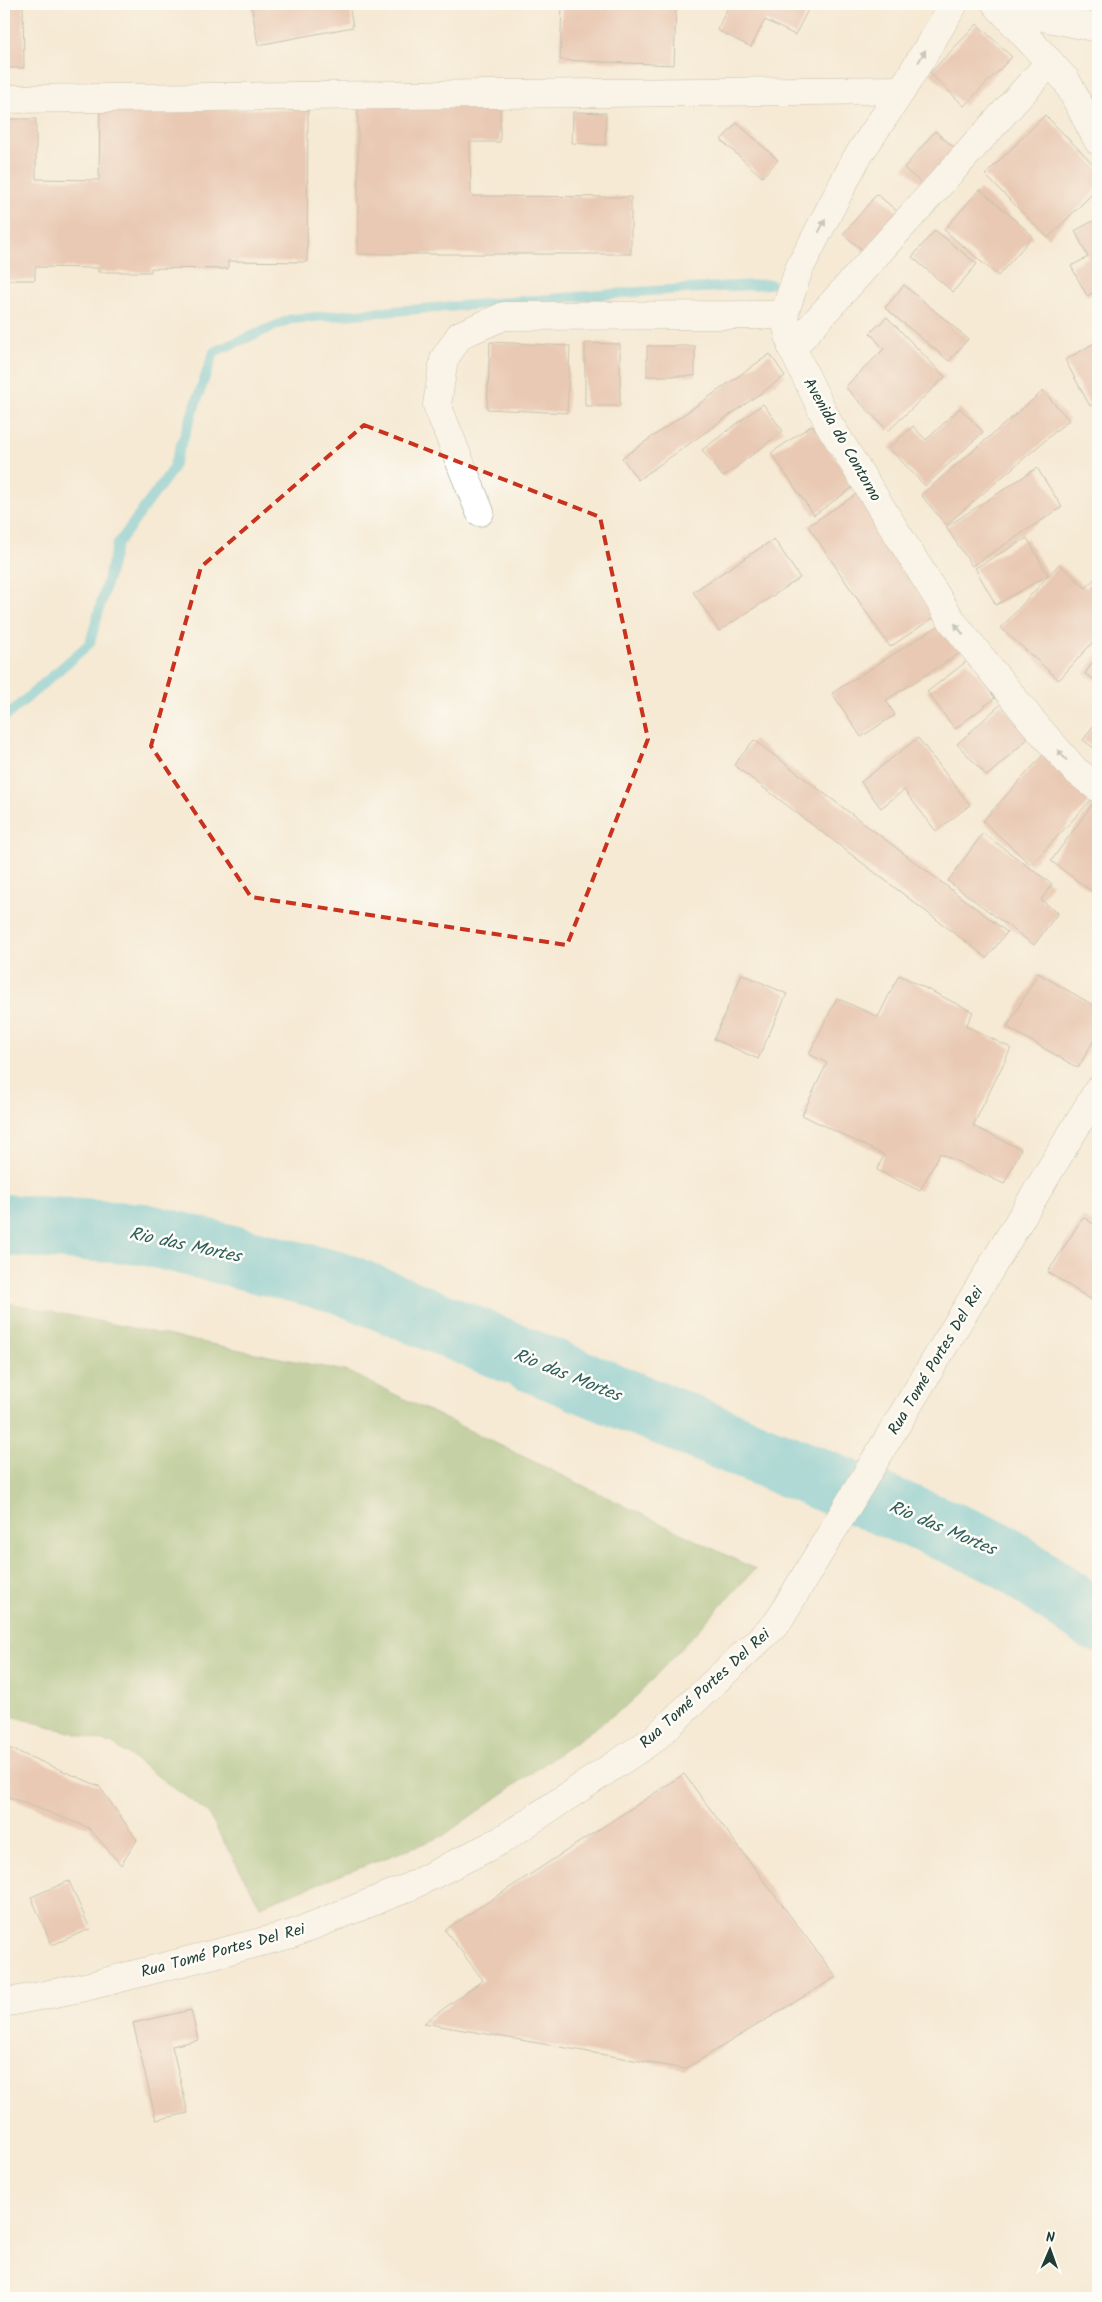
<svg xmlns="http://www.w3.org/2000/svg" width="1102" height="2302" font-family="Kalam,sans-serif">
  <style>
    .forest { fill: #8bb46a; stroke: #55784f }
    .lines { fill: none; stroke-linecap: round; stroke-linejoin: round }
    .stream { stroke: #5bc6d7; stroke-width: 10 }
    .river { stroke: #5bc6d7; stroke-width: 62 }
    .building { fill: #d9a38e }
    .minor-casing { stroke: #8a9484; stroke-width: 29 }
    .major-casing { stroke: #8a9484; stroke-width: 29 }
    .minor { stroke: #fff; stroke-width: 28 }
    .major { stroke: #fff; stroke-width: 28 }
    .oneway { fill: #8f9e9a }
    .marked { fill: none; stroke: #c8321e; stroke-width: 4; stroke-dasharray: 10 6; stroke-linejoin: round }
    .labels { text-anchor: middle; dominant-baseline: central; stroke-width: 5; stroke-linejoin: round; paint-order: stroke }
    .street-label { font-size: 16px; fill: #1f3d34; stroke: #fdfcf7 }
    .water-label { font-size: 18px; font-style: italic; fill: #2e5f5d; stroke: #fdfcf7 }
  </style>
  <rect width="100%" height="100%" fill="#fdfcf7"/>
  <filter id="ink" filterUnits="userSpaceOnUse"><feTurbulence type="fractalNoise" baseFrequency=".02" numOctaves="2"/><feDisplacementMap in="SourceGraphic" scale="10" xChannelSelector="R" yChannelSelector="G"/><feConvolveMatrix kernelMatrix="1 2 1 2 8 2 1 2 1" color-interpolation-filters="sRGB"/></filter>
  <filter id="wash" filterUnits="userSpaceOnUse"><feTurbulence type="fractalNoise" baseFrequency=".0096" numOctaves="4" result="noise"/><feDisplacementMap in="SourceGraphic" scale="20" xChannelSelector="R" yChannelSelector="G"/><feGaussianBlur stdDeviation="1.12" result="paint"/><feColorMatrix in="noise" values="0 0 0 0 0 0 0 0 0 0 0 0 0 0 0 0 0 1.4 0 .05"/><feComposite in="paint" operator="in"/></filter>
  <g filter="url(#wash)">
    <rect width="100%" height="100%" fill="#f5ead4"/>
    <path class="forest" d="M4 1302 349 1372 755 1569 630 1703 443 1836 260 1906 207 1812 113 1744 4 1714Z"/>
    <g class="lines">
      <path class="stream" d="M4 718 90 643 117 545 172 470 214 352 291 319 651 291 770 284"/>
      <path class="river" d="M4 1225 144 1234 341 1283 998 1552 1098 1622"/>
    </g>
    <g id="blocks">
      <g class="building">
        <path d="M4 4H23L24 68H4Z"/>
        <path d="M251 4H349L353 27 258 45Z"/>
        <path d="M562 4H676L674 65 560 60Z"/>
        <path d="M721 4H811L795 35 765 20 751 47 717 30 728 7Z"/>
        <path d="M977 24 1012 57 964 106 930 73Z"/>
        <path d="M358 106H500V142H470L471 196 631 197V254H358Z"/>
        <path d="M100 108 308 110 307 262 228 261V269L151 268V272H98V268L35 267V280H4V119H36V179L99 180Z"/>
        <path d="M573 112 606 113 605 145 572 143Z"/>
        <path d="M1045 115 1098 169V188L1048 238 985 175Z"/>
        <path d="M737 123 778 160 762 177 721 140Z"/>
        <path d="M935 131 959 152 928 189 904 168Z"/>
        <path d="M980 189 1033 236 998 276 944 230Z"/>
        <path d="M877 194 899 213 865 252 843 234Z"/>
        <path d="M1098 218V290L1087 296 1071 266 1088 257 1075 231Z"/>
        <path d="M935 230 977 264 953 292 912 257Z"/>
        <path d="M904 285 968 339 949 361 885 308Z"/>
        <path d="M887 317 945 377 888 431 845 387 884 349 870 333Z"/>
        <path d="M1098 341V401L1090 406 1065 360Z"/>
        <path d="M490 342 570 346 567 413 487 409Z"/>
        <path d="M585 343 620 344V406H585Z"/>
        <rect x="647" y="346" width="48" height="30"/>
        <path d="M770 354 785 376 638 480 622 458Z"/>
        <path d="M1043 391 1069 420 946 525 921 495Z"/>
        <path d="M763 404 783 431 723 477 702 450Z"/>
        <path d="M960 408 983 432 925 486 889 448 913 426 926 440Z"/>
        <path d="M812 425 855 486 814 515 771 453Z"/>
        <path d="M1037 468 1062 507 972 566 946 527Z"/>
        <path d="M858 493 939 614 890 647 808 526Z"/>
        <path d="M1027 538 1048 575 996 605 975 568Z"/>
        <path d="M774 539 800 578 719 631 693 592Z"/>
        <path d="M1059 564 1086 588 1098 575V636L1059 680 1001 628Z"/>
        <path d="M943 623 962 652 886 700 895 715 861 737 832 693Z"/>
        <path d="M1098 653V682L1085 674Z"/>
        <path d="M967 661 995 698 955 729 927 692Z"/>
        <path d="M1001 704 1031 736 987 776 957 744Z"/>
        <path d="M1098 719V751L1083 740Z"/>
        <path d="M918 738 970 805 936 831 904 790 881 808 861 782Z"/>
        <path d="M754 740 1007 932 987 958 734 765Z"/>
        <path d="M1043 755 1092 799 1031 865 983 821Z"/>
        <path d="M1094 802 1098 805V896L1051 861Z"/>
        <path d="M983 833 1052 884 1041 900 1058 913 1034 945 948 881Z"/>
        <path d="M1038 973 1098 1008V1033L1078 1068 1007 1027Z"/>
        <path d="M742 974 787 994 758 1059 714 1039Z"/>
        <path d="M899 975 973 1012 966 1026 1011 1048 973 1126 1021 1149 1004 1184 940 1153 920 1191 877 1170 884 1155 802 1115 827 1063 809 1054 837 998 878 1017Z"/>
        <path d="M1083 1217 1098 1227V1304L1048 1272Z"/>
        <path d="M4 1746 99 1786 137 1840 121 1865 89 1828 4 1795Z"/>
        <path d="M684 1774 836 1977 685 2069 424 2023 483 1980 445 1930Z"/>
        <path d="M69 1881 90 1929 52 1945 31 1897Z"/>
        <path d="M191 2010 198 2040 172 2046 188 2113 156 2120 133 2023Z"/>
      </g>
    </g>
  </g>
  <g filter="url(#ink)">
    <use href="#blocks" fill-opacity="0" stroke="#8a9484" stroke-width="1"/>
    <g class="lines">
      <defs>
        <g id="minor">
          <path d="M954 4 902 90 856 159 799 269 784 315 792 348 829 424 952 621 1032 721 1075 770 1098 788"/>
          <path d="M1001 9 1098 28"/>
          <path d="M4 99 902 90"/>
          <path d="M792 348 1050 62"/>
          <path d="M480 512 437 405 444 359 460 335 504 316 784 315"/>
        </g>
        <g id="major">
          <path d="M996 4 1066 80 1098 141"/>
          <path d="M4 2003 85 1987 292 1934 407 1888 500 1841 654 1739 777 1623 1098 1090"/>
        </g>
      </defs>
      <use href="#minor" class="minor-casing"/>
      <use href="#major" class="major-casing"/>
      <use href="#minor" class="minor"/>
      <use href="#major" class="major"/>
    </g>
    <defs><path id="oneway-solid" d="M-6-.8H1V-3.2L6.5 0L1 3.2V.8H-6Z" transform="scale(1.25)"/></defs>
    <g class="oneway">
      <use href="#oneway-solid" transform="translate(922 56) rotate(-59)"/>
      <use href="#oneway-solid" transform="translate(822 226) rotate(-63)"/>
      <use href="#oneway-solid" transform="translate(959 629) rotate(-128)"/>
      <use href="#oneway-solid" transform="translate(1062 755) rotate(-132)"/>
    </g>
  </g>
  <path d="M0 0H1102V2302H0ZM364 425 600 517 648 739 567 945 251 897 151 746 201 567Z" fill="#f5ead4" fill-opacity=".55" fill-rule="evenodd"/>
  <path class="marked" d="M364 425 600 517 648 739 567 945 251 897 151 746 201 567Z"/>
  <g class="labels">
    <g class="street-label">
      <text transform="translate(842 440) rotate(60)">Avenida do Contorno</text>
      <text transform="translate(936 1361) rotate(-59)">Rua Tomé Portes Del Rei</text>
      <text transform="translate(705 1689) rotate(-42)">Rua Tomé Portes Del Rei</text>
      <text transform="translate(223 1951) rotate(-15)">Rua Tomé Portes Del Rei</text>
    </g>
    <g class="water-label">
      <text transform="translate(185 1246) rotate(12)">Rio das Mortes</text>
      <text transform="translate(567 1376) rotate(22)">Rio das Mortes</text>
      <text transform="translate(942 1529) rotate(23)">Rio das Mortes</text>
    </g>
  </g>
  <rect width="1102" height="2302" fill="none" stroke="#fdfcf7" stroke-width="20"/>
  <g transform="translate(1050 2250) rotate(2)" stroke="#fdfcf7" stroke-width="4" paint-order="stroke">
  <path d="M0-4L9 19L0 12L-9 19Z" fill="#1f3d34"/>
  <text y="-8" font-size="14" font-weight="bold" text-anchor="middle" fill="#1f3d34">N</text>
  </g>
</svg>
